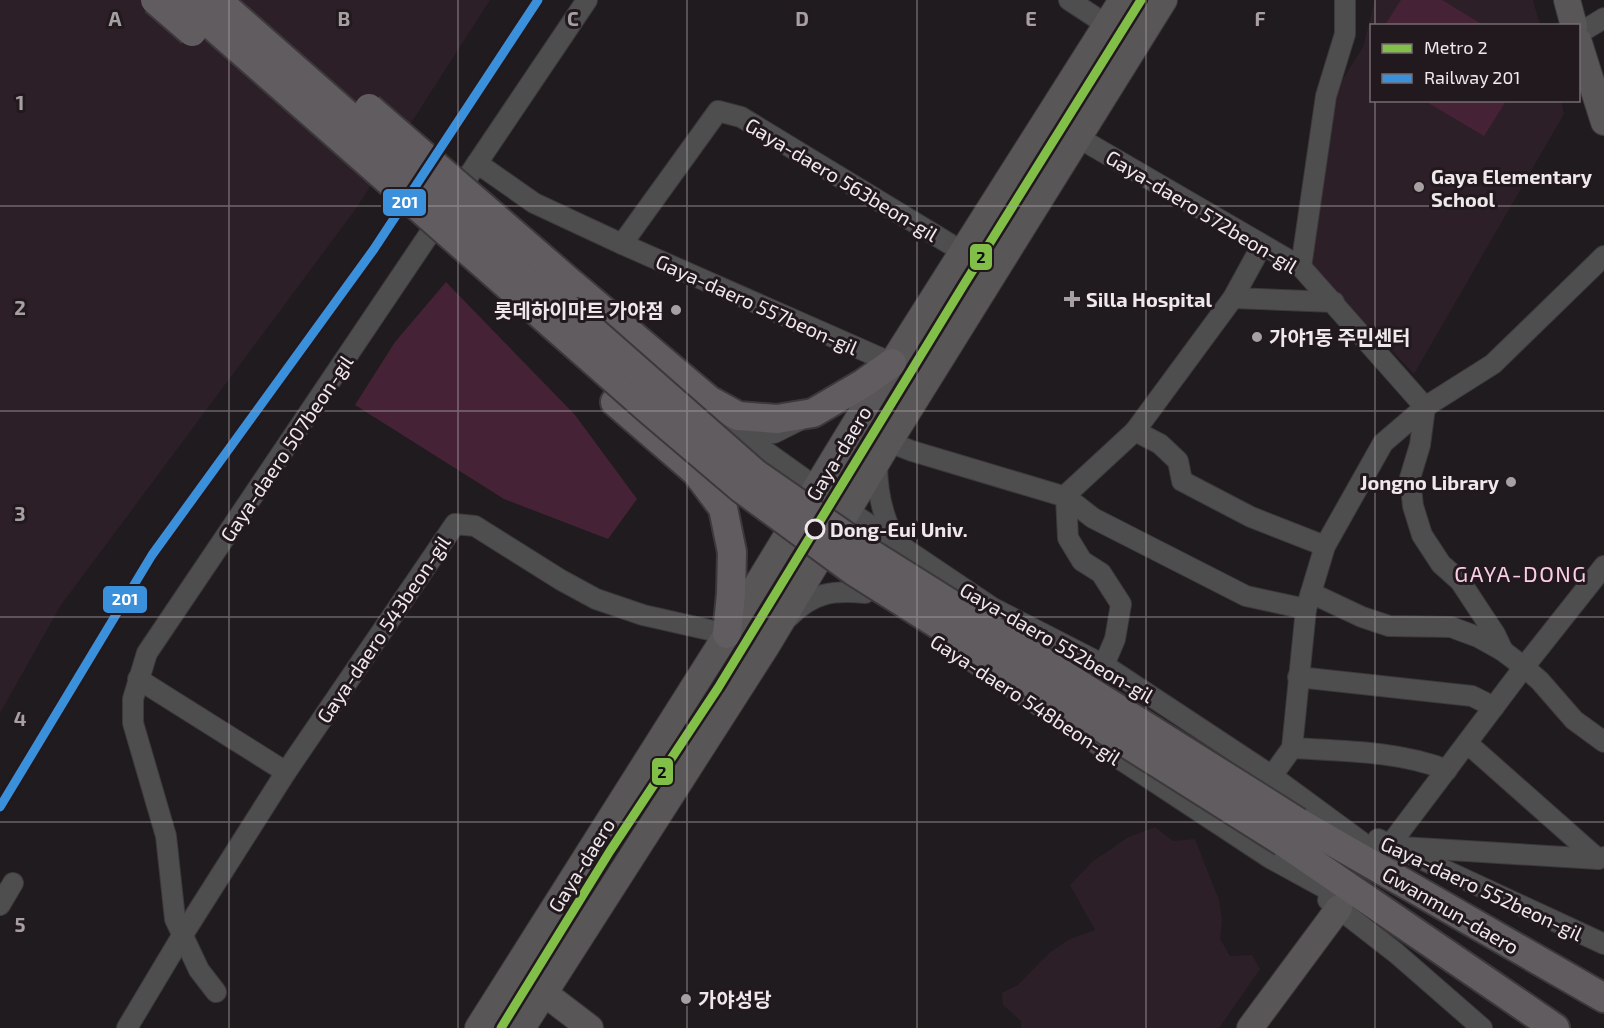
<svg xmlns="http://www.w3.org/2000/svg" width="1604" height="1028" font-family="'Exo 2','Noto Sans KR',sans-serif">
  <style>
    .built { fill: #2d1f27 }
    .green { fill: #462237 }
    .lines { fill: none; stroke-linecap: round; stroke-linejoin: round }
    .minor-casing { stroke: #3c393b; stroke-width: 22 }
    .major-casing { stroke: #3c393b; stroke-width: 28 }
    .highway-casing { stroke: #3c393b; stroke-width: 32 }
    .minor { stroke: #4f4e4f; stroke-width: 20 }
    .major { stroke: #595658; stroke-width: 26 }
    .highway { stroke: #605c5f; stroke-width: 28 }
    .highway-bridge-casing { stroke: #3c393b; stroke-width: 32; stroke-linecap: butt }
    .highway-bridge { stroke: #605c5f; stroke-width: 28 }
    .rail-1-casing { stroke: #22191e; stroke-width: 14 }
    .rail-1 { stroke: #3a90db; stroke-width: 9 }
    .metro-1-casing { stroke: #22191e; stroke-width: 14 }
    .metro-1 { stroke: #81bf48; stroke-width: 9 }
    .grid { fill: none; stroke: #a7a0a3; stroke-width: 1.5; stroke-opacity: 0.55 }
    .poi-dot { fill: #a7a0a3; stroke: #22191e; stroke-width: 2 }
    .stop-dot { fill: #22191e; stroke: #efe8eb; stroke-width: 3 }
    .labels { text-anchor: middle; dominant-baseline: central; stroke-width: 6; stroke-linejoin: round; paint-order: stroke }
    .poi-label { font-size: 20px; font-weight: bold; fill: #efe8eb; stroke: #22191e; text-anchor: start }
    .street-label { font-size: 20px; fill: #efe8eb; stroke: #22191e }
    .stop-label { font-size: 20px; font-weight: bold; fill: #efe8eb; stroke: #22191e; text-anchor: start }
    .quarter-label { font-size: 22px; letter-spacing: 1.5px; fill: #fbcde5; stroke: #22191e }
    .grid-label { font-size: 20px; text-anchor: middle; font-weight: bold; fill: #a7a0a3; stroke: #22191e; stroke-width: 6; stroke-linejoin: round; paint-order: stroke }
    .line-badge { stroke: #22191e; stroke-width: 2 }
    .badge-label { font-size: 16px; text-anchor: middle; font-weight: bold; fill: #fff }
    .pale-badge-label { font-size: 16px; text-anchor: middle; font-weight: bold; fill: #111 }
  </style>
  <rect width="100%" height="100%" fill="#201b1e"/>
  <g class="built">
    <path d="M0 0H490L355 210 61 605 0 713Z"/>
    <path d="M1375 0H1533L1540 25 1372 26V100L1561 101 1564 114 1414 374 1305 259 1330 100 1363 47Z"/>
    <path d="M1155 827 1173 841 1195 839 1219 900 1222 920 1220 939 1230 956 1252 955 1260 969 1219 1028H1021V1021L1003 1005 1002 993 1018 985 1049 953 1070 939 1095 930 1070 885 1092 862 1127 838Z"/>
  </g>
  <g class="green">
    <path d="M1401 0H1442L1483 25H1385Z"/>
    <path d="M1425 101H1506L1484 136Z"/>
    <path d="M446 282 575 415 637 499 608 539 504 499 355 405 395 342Z"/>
  </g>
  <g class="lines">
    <defs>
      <g id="minor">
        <path d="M1069 0 1107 25"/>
        <path d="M1578 34 1604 18"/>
        <path d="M1079 138 1301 267 1425 407 1420 445 1410 478 1413 506 1422 535 1441 564 1460 581 1495 634 1503 651"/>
        <path d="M477 163 534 203 622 244 892 363"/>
        <path d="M622 244 718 111 741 117 963 252"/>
        <path d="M1301 267 1326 96 1345 34V0"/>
        <path d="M1233 298 1334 302"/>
        <path d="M699 415 740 433H774L798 421"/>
        <path d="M1135 431 1160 444 1178 461 1182 481 1251 517 1325 546"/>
        <path d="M740 433 849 511 993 608 1104 665 1272 776 1389 862"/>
        <path d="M889 442 912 451 1066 497 1093 518 1246 596 1306 609"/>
        <path d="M877 463C877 491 882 517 896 541"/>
        <path d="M1311 593 1362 617 1389 626 1451 627 1478 637 1503 651 1524 667 1540 681 1574 720 1604 742"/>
        <path d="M789 617C812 593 832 590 865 593"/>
        <path d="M968 659 1270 858 1345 899"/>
        <path d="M1104 665 1115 639 1121 604 1101 573 1082 561 1068 538 1066 497 1069 492 1135 431 1233 298 1262 245"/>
        <path d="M1298 677 1472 696 1494 707"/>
        <path d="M1467 743 1598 859"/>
        <path d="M1292 748C1342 751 1400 751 1447 770"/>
        <path d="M286 772 455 524 475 526 561 580 596 599 643 615 727 634"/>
        <path d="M1272 776 1292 748 1306 609 1325 546 1383 443 1425 407 1493 364 1604 256"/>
        <path d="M1378 839 1604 944"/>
        <path d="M1389 846 1524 667 1604 566"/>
        <path d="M1401 847 1598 859 1604 857"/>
        <path d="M1328 900 1396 953 1482 1028"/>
        <path d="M0 905 13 883"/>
        <path d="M216 992 199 970 175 919 166 836 133 723V699L147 653 587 0"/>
        <path d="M127 1028 182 936 286 772 138 679"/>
      </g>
      <g id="major">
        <path d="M1567 0 1574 26"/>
        <path d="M1578 40 1604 122"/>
        <path d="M531 983 590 1028"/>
        <path d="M478 1028 727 634 892 363 1122 0"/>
        <path d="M522 1028 766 647 889 442 1164 0"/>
        <path d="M1250 1028 1339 908"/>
      </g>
      <g id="highway">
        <path d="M572 284 709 400 738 416 777 419 813 413 864 383 892 363"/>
        <path d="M615 402 696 472 723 508 732 552 731 594 727 634"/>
        <path d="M1298 822 1604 998"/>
        <path d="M1283 842 1555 1028"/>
      </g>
    </defs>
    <use href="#minor" class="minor-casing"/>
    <use href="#major" class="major-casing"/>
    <use href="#highway" class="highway-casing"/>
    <use href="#minor" class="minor"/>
    <use href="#major" class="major"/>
    <use href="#highway" class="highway"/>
    <defs>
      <g id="highway-bridge">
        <path d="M155 0 192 32"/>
        <path d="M183 0 649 410 742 489 855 572 1283 842"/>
        <path d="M217 0 756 474 870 553 1298 822"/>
        <path d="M369 108 572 284"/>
      </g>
    </defs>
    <use href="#highway-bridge" class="highway-bridge-casing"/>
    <use href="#highway-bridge" class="highway-bridge"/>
    <defs>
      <path id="rail-1" d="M0 807 152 555 374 249 538 0"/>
    </defs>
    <use href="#rail-1" class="rail-1-casing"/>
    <use href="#rail-1" class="rail-1"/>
    <defs>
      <path id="metro-1" d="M501 1028 610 851 718 688 963 286 1141 0"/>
    </defs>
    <use href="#metro-1" class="metro-1-casing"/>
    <use href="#metro-1" class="metro-1"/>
  </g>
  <path class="grid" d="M229 0V1028M458 0V1028M687 0V1028M917 0V1028M1146 0V1028M1375 0V26M1375 100V1028M0 206H1604M0 411H1604M0 617H1604M0 822H1604"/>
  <g class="poi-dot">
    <circle cx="1419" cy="187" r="6"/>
    <path d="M1069 290h6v6h6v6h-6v6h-6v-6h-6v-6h6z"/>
    <circle cx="676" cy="310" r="6"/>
    <circle cx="1257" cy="337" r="6"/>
    <circle cx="1511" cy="482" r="6"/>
    <circle cx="686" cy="999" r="6"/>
  </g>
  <circle class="stop-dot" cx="815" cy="529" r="9"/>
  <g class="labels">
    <g class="poi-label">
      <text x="1431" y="176">Gaya Elementary<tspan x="1431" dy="23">School</tspan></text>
      <text x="1086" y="299">Silla Hospital</text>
      <text x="664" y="310" text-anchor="end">롯데하이마트 가야점</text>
      <text x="1269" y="337">가야1동 주민센터</text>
      <text x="1499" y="482" text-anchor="end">Jongno Library</text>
      <text x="698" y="999">가야성당</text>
    </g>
    <g class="street-label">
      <text transform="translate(842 179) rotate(31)">Gaya-daero 563beon-gil</text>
      <text transform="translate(1202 211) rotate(31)">Gaya-daero 572beon-gil</text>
      <text transform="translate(757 304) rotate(24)">Gaya-daero 557beon-gil</text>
      <text transform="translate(286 448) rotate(-56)">Gaya-daero 507beon-gil</text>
      <text transform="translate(838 453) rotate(-59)">Gaya-daero</text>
      <text transform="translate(383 629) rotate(-56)">Gaya-daero 543beon-gil</text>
      <text transform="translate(1057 642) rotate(30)">Gaya-daero 552beon-gil</text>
      <text transform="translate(1026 699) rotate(33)">Gaya-daero 548beon-gil</text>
      <text transform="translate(581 865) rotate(-58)">Gaya-daero</text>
      <text transform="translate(1482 888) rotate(25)">Gaya-daero 552beon-gil</text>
      <text transform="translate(1451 910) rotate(30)">Gwanmun-daero</text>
    </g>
    <g class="stop-label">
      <text x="830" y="529">Dong-Eui Univ.</text>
    </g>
    <g class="quarter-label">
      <text x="1521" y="573">GAYA-DONG</text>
    </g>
  </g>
  <g class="grid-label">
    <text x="115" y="26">A</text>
    <text x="344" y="26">B</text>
    <text x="573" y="26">C</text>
    <text x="802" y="26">D</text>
    <text x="1031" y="26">E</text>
    <text x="1260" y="26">F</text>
    <text x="20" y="110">1</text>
    <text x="20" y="315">2</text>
    <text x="20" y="521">3</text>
    <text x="20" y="726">4</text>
    <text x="20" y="932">5</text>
  </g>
  <g class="line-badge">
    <rect x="382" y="188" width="45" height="29" rx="6" fill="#3a90db"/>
    <rect x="969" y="243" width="24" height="28" rx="6" fill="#81bf48"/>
    <rect x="102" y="585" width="46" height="29" rx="6" fill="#3a90db"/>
    <rect x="651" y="757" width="23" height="29" rx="6" fill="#81bf48"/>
  </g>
  <g class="badge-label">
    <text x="405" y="208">201</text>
    <text x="125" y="605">201</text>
  </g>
  <g class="pale-badge-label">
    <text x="981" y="263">2</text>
    <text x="662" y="778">2</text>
  </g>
  <rect x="1370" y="24" width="210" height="78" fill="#22191e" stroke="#746c70" stroke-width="1.5"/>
  <rect x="1382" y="44" width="30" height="9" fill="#81bf48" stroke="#746c70" stroke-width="1.5"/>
  <text x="1424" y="54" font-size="18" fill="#efe8eb">Metro 2</text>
  <rect x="1382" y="74" width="30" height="9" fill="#3a90db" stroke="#746c70" stroke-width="1.5"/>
  <text x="1424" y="84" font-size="18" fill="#efe8eb">Railway 201</text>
</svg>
